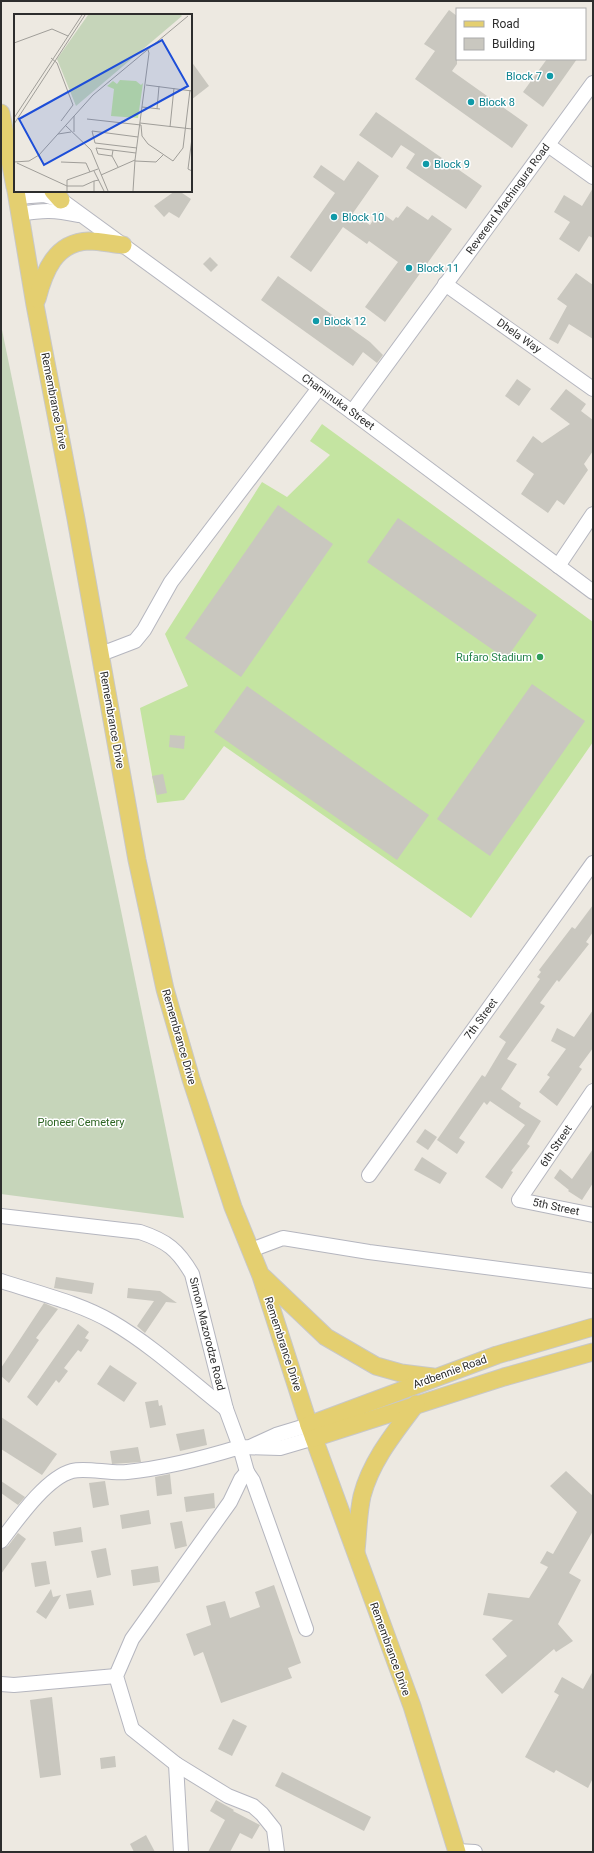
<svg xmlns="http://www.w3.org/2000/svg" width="594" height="1853" font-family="Roboto,sans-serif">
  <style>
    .cemetery { fill: #c6d5ba }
    .pitch { fill: #c4e4a1 }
    .building { fill: #c9c7bf }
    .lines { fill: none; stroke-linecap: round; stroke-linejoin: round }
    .minor-casing { stroke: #b5b6bf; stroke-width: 16 }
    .major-casing { stroke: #c8c8c8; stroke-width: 19 }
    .minor { stroke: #fff; stroke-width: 14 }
    .major { stroke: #e4cf70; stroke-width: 17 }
    .culture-dot { fill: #0f9aa8; stroke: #fff; stroke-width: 1.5 }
    .leisure-dot { fill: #2e9e5b; stroke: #fff; stroke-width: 1.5 }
    .labels { text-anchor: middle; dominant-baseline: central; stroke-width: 3; stroke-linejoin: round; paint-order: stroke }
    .culture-label { font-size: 11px; fill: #0d838f; stroke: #fff; text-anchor: start }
    .street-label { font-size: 11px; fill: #2d2d2d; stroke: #fff }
    .leisure-label { font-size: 11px; fill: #27864d; stroke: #fff; text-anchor: end }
    .park-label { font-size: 11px; fill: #2d6523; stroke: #fff }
    .inset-road { fill: none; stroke: #a09e99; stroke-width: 1 }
    .view { fill: #1d4ed8; fill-opacity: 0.15; stroke: #1d4ed8; stroke-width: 2 }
    .inset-edge { fill: none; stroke: #2d2d2d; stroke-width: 2 }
  </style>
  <rect width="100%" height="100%" fill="#ede9e1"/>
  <path class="cemetery" d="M1 325 184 1218 1 1194Z"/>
  <path class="pitch" d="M322 424 593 622V742L471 918 224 746 184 800 157 803 140 708 188 686 165 634 262 482 287 497 330 455 310 441Z"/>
  <g class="building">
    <path d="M449 10 457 16V64L452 71 528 125 512 148 415 79 435 51 424 44Z"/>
    <path d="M547 59H577L543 107 523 92Z"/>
    <path d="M191 61 209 86 191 100Z"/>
    <path d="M376 112 482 186 466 209 406 168 415 154 401 145 392 158 359 135Z"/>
    <path d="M358 161 379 176 353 213 370 225 379 211 393 221 396 217 398 218 407 206 428 220 432 215 452 229 385 322 365 307 398 262 369 241 367 244 343 227 311 272 290 257 335 193 313 177 321 165 344 181Z"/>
    <path d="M593 188V238L589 236 579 252 559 239 570 222 554 212 564 195 582 206Z"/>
    <path d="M175 191H179L191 199 179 218 169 212 164 217 154 206Z"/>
    <path d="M210 257 218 265 211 272 203 264Z"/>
    <path d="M576 273 593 285V339L569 324 558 344 549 339 567 306 557 299Z"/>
    <path d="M278 276 370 342 383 355 377 363 363 352 353 366 261 300Z"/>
    <path d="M517 379 531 389 519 406 505 396Z"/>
    <path d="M566 389 586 404 581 411 593 420V451L584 464 588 470 564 505 557 500 548 513 521 494 534 474 516 461 533 436 542 443 570 424 550 409Z"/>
    <path d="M278 505 333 544 241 677 185 638Z"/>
    <path d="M398 518 537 615 506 659 367 562Z"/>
    <path d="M532 684 585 721 490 856 437 819Z"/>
    <path d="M247 686 429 815 397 860 214 732Z"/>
    <path d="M170 735 185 736 184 749 169 747Z"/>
    <path d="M163 774 167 793 157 795 152 776Z"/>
    <path d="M593 905V932L586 942 589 944 559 982 557 980 540 1003 545 1006 507 1059 517 1064 501 1089 521 1103 519 1107 541 1121 527 1144 530 1146 511 1171 513 1172 502 1189 485 1177 525 1125 490 1101 487 1105 484 1102 459 1138 465 1142 457 1154 437 1140 482 1075 485 1077 506 1042 499 1037 540 979 537 977 541 972 539 970 572 927 575 929Z"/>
    <path d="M593 1010V1048L579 1067 582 1069 557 1106 539 1092 550 1077 547 1075 566 1049 551 1041 557 1028 574 1037Z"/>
    <path d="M425 1129 437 1137 428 1150 416 1142Z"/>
    <path d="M593 1149V1183L582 1200 568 1191 569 1190 554 1178 560 1169 572 1179Z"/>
    <path d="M422 1157 447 1173 440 1184 414 1170Z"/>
    <path d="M56 1277 94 1283 92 1294 54 1288Z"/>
    <path d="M128 1288 160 1291 177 1303 166 1302 145 1333 137 1326 154 1301 127 1298Z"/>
    <path d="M44 1303 58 1309 36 1338 39 1340 9 1383 1 1376V1368Z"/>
    <path d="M78 1324 89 1332 85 1338 89 1340 81 1352 78 1350 64 1368 68 1371 59 1383 56 1380 37 1406 27 1397Z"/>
    <path d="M110 1365 137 1383 124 1402 97 1384Z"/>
    <path d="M158 1400 159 1406 162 1405 166 1425 150 1428 145 1402Z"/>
    <path d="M1 1417 57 1454 42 1475 1 1449Z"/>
    <path d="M204 1429 207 1445 180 1451 176 1434Z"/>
    <path d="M138 1447 141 1462 112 1464 110 1451Z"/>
    <path d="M566 1471 593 1496V1531L569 1573 581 1580 558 1624 573 1641 556 1652 554 1649 502 1694 485 1675 507 1656 492 1639 513 1620 483 1615 488 1593 529 1598 548 1567 540 1563 547 1551 553 1554 577 1512 550 1486Z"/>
    <path d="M170 1474 172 1494 157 1496 155 1477Z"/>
    <path d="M1 1481 25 1497 18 1505 1 1493Z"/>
    <path d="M105 1481 109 1505 93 1508 89 1483Z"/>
    <path d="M214 1493 215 1508 186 1512 184 1497Z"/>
    <path d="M149 1510 151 1524 122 1529 120 1515Z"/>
    <path d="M182 1521 187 1546 175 1549 170 1523Z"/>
    <path d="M81 1527 83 1542 55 1546 53 1532Z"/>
    <path d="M18 1533 26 1539 1 1574V1549L8 1546Z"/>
    <path d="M106 1548 111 1575 97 1578 91 1551Z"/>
    <path d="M46 1561 50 1584 35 1587 31 1563Z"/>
    <path d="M158 1566 160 1582 133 1586 131 1570Z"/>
    <path d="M274 1585 301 1663 288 1668 292 1678 221 1703 203 1652 194 1656 186 1634 211 1625 206 1606 225 1601 230 1618 260 1607 255 1592Z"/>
    <path d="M51 1589 53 1597 61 1595 46 1619 36 1612Z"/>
    <path d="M91 1590 94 1605 69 1609 66 1594Z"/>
    <path d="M593 1671V1778L588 1788 556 1770 554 1773 525 1757 559 1695 554 1692 562 1677 583 1689Z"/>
    <path d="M52 1697 61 1775 40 1778 30 1700Z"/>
    <path d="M233 1719 247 1726 232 1756 218 1749Z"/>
    <path d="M115 1756 116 1767 101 1769 100 1758Z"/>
    <path d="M282 1772 371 1817 364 1831 275 1786Z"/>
    <path d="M216 1800 234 1810 233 1811 260 1825 252 1839 240 1833 230 1852H208L225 1820 210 1811Z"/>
    <path d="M146 1835 155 1852H134L130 1844Z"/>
  </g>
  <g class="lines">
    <defs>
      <g id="minor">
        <path d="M548 145 593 177"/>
        <path d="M17 197 44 195 61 200 352 412 593 592"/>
        <path d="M20 214C44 210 54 210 78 215"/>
        <path d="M445 284 593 389"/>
        <path d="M352 412 593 83"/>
        <path d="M558 566 593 514"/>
        <path d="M101 654 135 641 144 630 171 582 319 388"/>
        <path d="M593 1091 519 1200 593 1215"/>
        <path d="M369 1175 593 863"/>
        <path d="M1 1216 140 1232C167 1241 178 1250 192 1274L226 1409 240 1447 280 1448 314 1438"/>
        <path d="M251 1250 283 1238 369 1252 593 1281"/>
        <path d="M1 1281C37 1293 80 1303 112 1322 153 1346 189 1380 226 1409"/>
        <path d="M252 1446 276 1435 309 1425"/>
        <path d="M247 1472 253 1481 306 1629"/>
        <path d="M1 1541C17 1520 46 1478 72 1471 86 1467 110 1474 127 1472 165 1468 204 1458 240 1447L247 1472 241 1479 230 1502 132 1639 116 1676 132 1729 176 1764 228 1796 253 1806 262 1814 274 1829 277 1852"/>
        <path d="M1 1684 14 1685 116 1676"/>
        <path d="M176 1764 181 1852"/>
        <path d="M457 1851 475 1852"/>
      </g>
      <g id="major">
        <path d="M1 113 15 187"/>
        <path d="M16 191 35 305 76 519 137 860 165 989 191 1079 233 1207 261 1276 309 1425 412 1706 457 1852"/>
        <path d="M53 191 61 200"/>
        <path d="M37 299C44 272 55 242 89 241 100 241 112 244 123 245"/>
        <path d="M263 1277 326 1337 376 1366 401 1373 433 1377"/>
        <path d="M309 1425 497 1355 593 1327"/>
        <path d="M314 1438 504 1377 593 1352"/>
        <path d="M356 1551C358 1533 358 1514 362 1496 371 1461 395 1432 416 1404"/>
      </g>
    </defs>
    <use href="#minor" class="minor-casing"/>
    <use href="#major" class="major-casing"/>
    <use href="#minor" class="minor"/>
    <use href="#major" class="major"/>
  </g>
  <g class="culture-dot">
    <circle cx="550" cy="76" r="4"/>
    <circle cx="471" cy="102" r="4"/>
    <circle cx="426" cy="164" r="4"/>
    <circle cx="334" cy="217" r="4"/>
    <circle cx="409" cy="268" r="4"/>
    <circle cx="316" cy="321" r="4"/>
  </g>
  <circle class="leisure-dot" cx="540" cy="657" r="4"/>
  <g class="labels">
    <g class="culture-label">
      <text x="542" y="76" text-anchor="end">Block 7</text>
      <text x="479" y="102">Block 8</text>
      <text x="434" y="164">Block 9</text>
      <text x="342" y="217">Block 10</text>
      <text x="417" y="268">Block 11</text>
      <text x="324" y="321">Block 12</text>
    </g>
    <g class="street-label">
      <text transform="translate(508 199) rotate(-54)">Reverend Machingura Road</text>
      <text transform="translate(519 336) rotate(35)">Dhela Way</text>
      <text transform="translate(54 401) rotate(79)">Remembrance Drive</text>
      <text transform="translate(338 402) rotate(36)">Chaminuka Street</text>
      <text transform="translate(112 720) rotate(80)">Remembrance Drive</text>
      <text transform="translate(481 1019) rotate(-54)">7th Street</text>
      <text transform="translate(179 1037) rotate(74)">Remembrance Drive</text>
      <text transform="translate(556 1146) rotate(-56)">6th Street</text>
      <text transform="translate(556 1207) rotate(12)">5th Street</text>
      <text transform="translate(207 1334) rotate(76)">Simon Mazorodze Road</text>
      <text transform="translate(283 1344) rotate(72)">Remembrance Drive</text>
      <text transform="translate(450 1372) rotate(-20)">Ardbennie Road</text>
      <text transform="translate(390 1649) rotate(70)">Remembrance Drive</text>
    </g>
    <g class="leisure-label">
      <text x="532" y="657">Rufaro Stadium</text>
    </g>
    <g class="park-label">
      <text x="81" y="1122">Pioneer Cemetery</text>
    </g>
  </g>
  <g transform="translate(14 14)">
    <rect width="178" height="178" fill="#ede9e1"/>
    <path d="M74 1H167L168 2 62 92 43 45Z" fill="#c6d5ba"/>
    <path d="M106 66 122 67 127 71 129 69 124 104 97 102 100 75 93 72 99 67 103 70Z" fill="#c4e4a1"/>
    <path class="inset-road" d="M0 29 38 15 54 22M37 44 43 49 59 91 47 107M132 71 178 77M128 93 146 95M143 95 145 72M60 102V118M0 104 68 1M73 105 127 111 128 122 134 130 159 147 169 134 176 76M126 109 178 115M0 110 71 1M51 111 77 136 94 177M156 113 160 74M44 120 57 118M178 124 174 155 178 157M123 134 81 129 78 117 124 123M99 136 98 142 104 153M98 142 84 140 82 134 122 139M121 147 142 148 149 141M0 148 15 147 25 141 79 81 174 2M47 148 72 149 76 158M3 149 53 172M80 157 90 177M87 161 121 146M53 172H69L80 167M53 177V166L84 155M80 177V167L85 166M119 177 121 146 135 39 134 36"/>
    <path class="view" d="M148 26 174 72 30 151 5 105Z"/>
    <rect width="178" height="178" class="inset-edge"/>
  </g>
  <rect width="594" height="1853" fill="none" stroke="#2d2d2d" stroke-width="4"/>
  <rect x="456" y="8" width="130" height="52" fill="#ffffff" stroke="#ababab"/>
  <rect x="464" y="21" width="20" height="6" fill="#e4cf70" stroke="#ababab"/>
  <text x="492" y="28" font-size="12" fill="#2d2d2d">Road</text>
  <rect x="464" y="38" width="20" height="12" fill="#c9c7bf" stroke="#ababab"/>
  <text x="492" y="48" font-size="12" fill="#2d2d2d">Building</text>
</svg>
